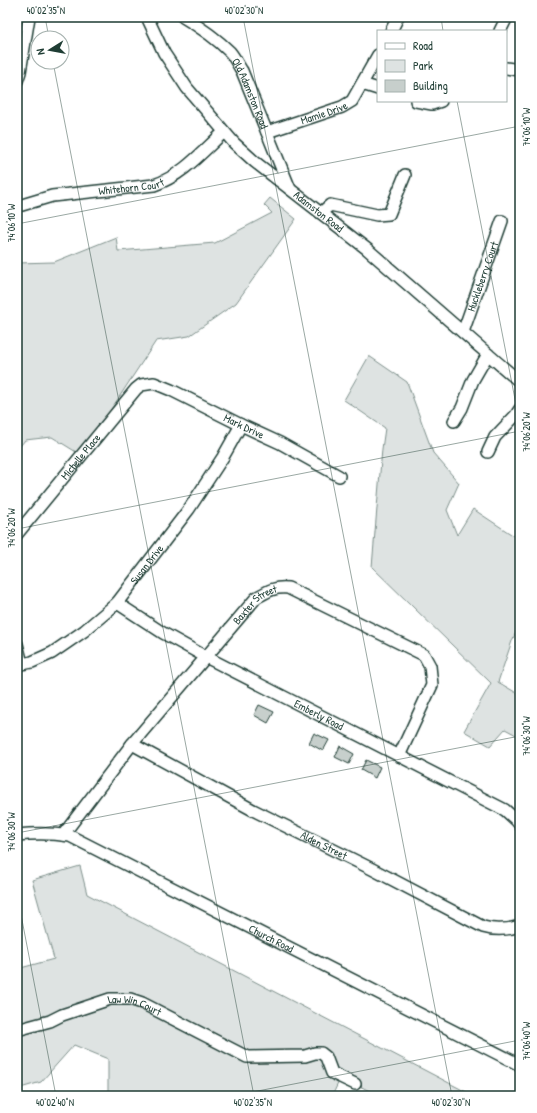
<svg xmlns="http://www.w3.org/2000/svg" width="537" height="1113" font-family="'Patrick Hand',sans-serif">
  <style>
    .green { fill: #dee3e2; stroke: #7e908b }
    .building { fill: #c7cfcc; stroke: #1f3d34 }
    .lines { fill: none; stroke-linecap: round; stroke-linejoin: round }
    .minor-casing { stroke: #1f3d34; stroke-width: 14 }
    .minor { stroke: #fff; stroke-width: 11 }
    .ticks { fill: none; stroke: #1f3d34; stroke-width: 1; stroke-opacity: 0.45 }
    .labels { text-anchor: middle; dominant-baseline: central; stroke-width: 3; stroke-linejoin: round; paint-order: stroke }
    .street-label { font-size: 11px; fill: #1f3d34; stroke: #fff }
    .neatline { fill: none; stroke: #1f3d34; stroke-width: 1.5 }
    .ticks-label { font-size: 10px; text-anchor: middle; fill: #1f3d34 }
  </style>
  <rect width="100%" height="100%" fill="#fff"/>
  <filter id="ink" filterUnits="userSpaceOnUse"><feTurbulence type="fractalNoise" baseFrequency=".025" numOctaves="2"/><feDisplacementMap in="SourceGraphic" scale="8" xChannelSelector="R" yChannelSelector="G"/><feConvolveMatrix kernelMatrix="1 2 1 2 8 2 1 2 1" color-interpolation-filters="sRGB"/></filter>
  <g filter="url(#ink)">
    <g class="green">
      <path d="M270 198 296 219 236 303 189 336 156 341 81 455 52 437 25 440 17 450V263L54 262 116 237 118 251 215 243 272 213 264 205Z"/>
      <path d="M369 356 407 382 433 453 459 483 447 510 457 535 473 509 514 536 520 525V623L512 641 498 682 520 695V737L505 729 490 746 464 731 491 683 372 567 382 449 385 428 344 400Z"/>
      <path d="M80 866 87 894 474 1096H380L341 1077 332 1096H108V1059L74 1045 41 1082 17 1089V969L54 959 32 880Z"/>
    </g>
    <g class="building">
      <path d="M259 705 274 712 268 723 254 715Z"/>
      <path d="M314 733 329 740 323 751 309 743Z"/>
      <path d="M340 746 354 754 349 764 335 757Z"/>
      <path d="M366 760 380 767 375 778 361 770Z"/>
    </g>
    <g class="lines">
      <defs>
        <g id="minor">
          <path id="s1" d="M147 17 164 53 187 88 234 143 255 162 367 249 520 382"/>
          <path id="s2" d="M183 17C200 27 216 38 230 52 235 58 238 65 242 71L290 189"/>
          <path d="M391 31 398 17"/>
          <path d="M500 31 507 17"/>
          <path d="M506 68 520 70"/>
          <path d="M17 81 20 72 29 17"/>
          <path d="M362 84 378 89"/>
          <path d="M416 101 432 104 441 101"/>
          <path id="s3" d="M267 132 342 107 352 101 378 55"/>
          <path id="s4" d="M22 205 52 196 154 185C182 176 203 151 224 132"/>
          <path d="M321 213 330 205 377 215 389 214 405 175"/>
          <path id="s5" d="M463 332 502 221"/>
          <path d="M454 421 462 408 473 380 488 354"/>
          <path d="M488 452 495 437 516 415 520 409"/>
          <path id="s6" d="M17 534 136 389 141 385 154 383 171 390 241 425 280 443 339 476"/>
          <path id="s7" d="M117 603 163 633 206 657 505 810 516 820 520 825"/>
          <path d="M17 644 22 664"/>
          <path id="s8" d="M17 665 32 662 52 653 84 631 117 603 189 509 223 457 241 425"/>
          <path id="s9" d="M132 744 253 810 372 869 483 927C496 931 507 930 520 926"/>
          <path id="s10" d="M17 835C35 833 52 833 70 836L520 1065"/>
          <path id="s11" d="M63 835 132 744 256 598C268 591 273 587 288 588L424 655 430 666 432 685 399 756"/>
          <path id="s12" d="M17 1030 50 1021 62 1015 110 999H130L142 1003 247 1057 305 1056 315 1053H321L326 1057 332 1073 355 1084"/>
        </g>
      </defs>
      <use href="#minor" class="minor-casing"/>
      <use href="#minor" class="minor"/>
    </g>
  </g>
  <path class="ticks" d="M45 17 49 38M243 17 452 1096M441 17 443 31M53 62 254 1096M457 101 520 425M17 224 520 126M17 529 520 431M17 833 520 736M17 894 56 1096M232 1096 520 1040"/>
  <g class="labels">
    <g class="street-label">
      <text stroke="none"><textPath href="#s2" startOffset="105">Old Adamston Road</textPath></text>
      <text stroke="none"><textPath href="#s3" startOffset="60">Mamie Drive</textPath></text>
      <text stroke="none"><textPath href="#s4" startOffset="111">Whitehorn Court</textPath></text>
      <text stroke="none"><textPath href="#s1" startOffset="263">Adamston Road</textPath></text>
      <text stroke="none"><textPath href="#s5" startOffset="59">Huckleberry Court</textPath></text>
      <text stroke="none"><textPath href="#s6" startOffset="307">Mark Drive</textPath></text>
      <text stroke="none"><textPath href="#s6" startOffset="100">Michelle Place</textPath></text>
      <text stroke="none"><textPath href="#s8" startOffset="168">Susan Drive</textPath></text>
      <text stroke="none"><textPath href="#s11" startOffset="301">Baxter Street</textPath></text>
      <text stroke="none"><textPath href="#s7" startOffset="231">Emberly Road</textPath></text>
      <text stroke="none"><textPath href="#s9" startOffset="217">Alden Street</textPath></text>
      <text stroke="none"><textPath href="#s10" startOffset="279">Church Road</textPath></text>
      <text stroke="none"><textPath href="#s12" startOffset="124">Law Win Court</textPath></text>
    </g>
  </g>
  <rect width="537" height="1113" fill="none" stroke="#fff" stroke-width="44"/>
  <rect x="377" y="30" width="130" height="72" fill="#ffffff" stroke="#a5b1ae"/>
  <rect x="385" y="43" width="20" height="6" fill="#ffffff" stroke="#a5b1ae"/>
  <text x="413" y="50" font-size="12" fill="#1f3d34">Road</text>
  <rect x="385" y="60" width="20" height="12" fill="#dee3e2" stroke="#a5b1ae"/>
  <text x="413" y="70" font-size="12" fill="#1f3d34">Park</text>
  <rect x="385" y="80" width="20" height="12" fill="#c7cfcc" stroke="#a5b1ae"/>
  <text x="413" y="90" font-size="12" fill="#1f3d34">Building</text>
  <g transform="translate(50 50) rotate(259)"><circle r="19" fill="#ffffff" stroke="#a5b1ae"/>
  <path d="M0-3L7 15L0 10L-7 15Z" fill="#1f3d34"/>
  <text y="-6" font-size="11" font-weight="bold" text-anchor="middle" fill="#1f3d34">N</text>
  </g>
  <rect x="22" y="22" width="493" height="1069" class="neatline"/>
  <g class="ticks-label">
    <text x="46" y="14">40°02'35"N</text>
    <text x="244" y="14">40°02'30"N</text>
    <text transform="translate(526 127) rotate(-90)" y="4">74°06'10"W</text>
    <text transform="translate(11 223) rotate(-90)" y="4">74°06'10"W</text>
    <text transform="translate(526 432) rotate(-90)" y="4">74°06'20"W</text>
    <text transform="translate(11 528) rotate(-90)" y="4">74°06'20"W</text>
    <text transform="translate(526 736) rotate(-90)" y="4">74°06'30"W</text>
    <text transform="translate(11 832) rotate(-90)" y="4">74°06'30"W</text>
    <text transform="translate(526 1041) rotate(-90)" y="4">74°06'40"W</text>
    <text x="55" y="1106">40°02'40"N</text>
    <text x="253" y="1106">40°02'35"N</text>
    <text x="451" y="1106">40°02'30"N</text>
  </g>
</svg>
